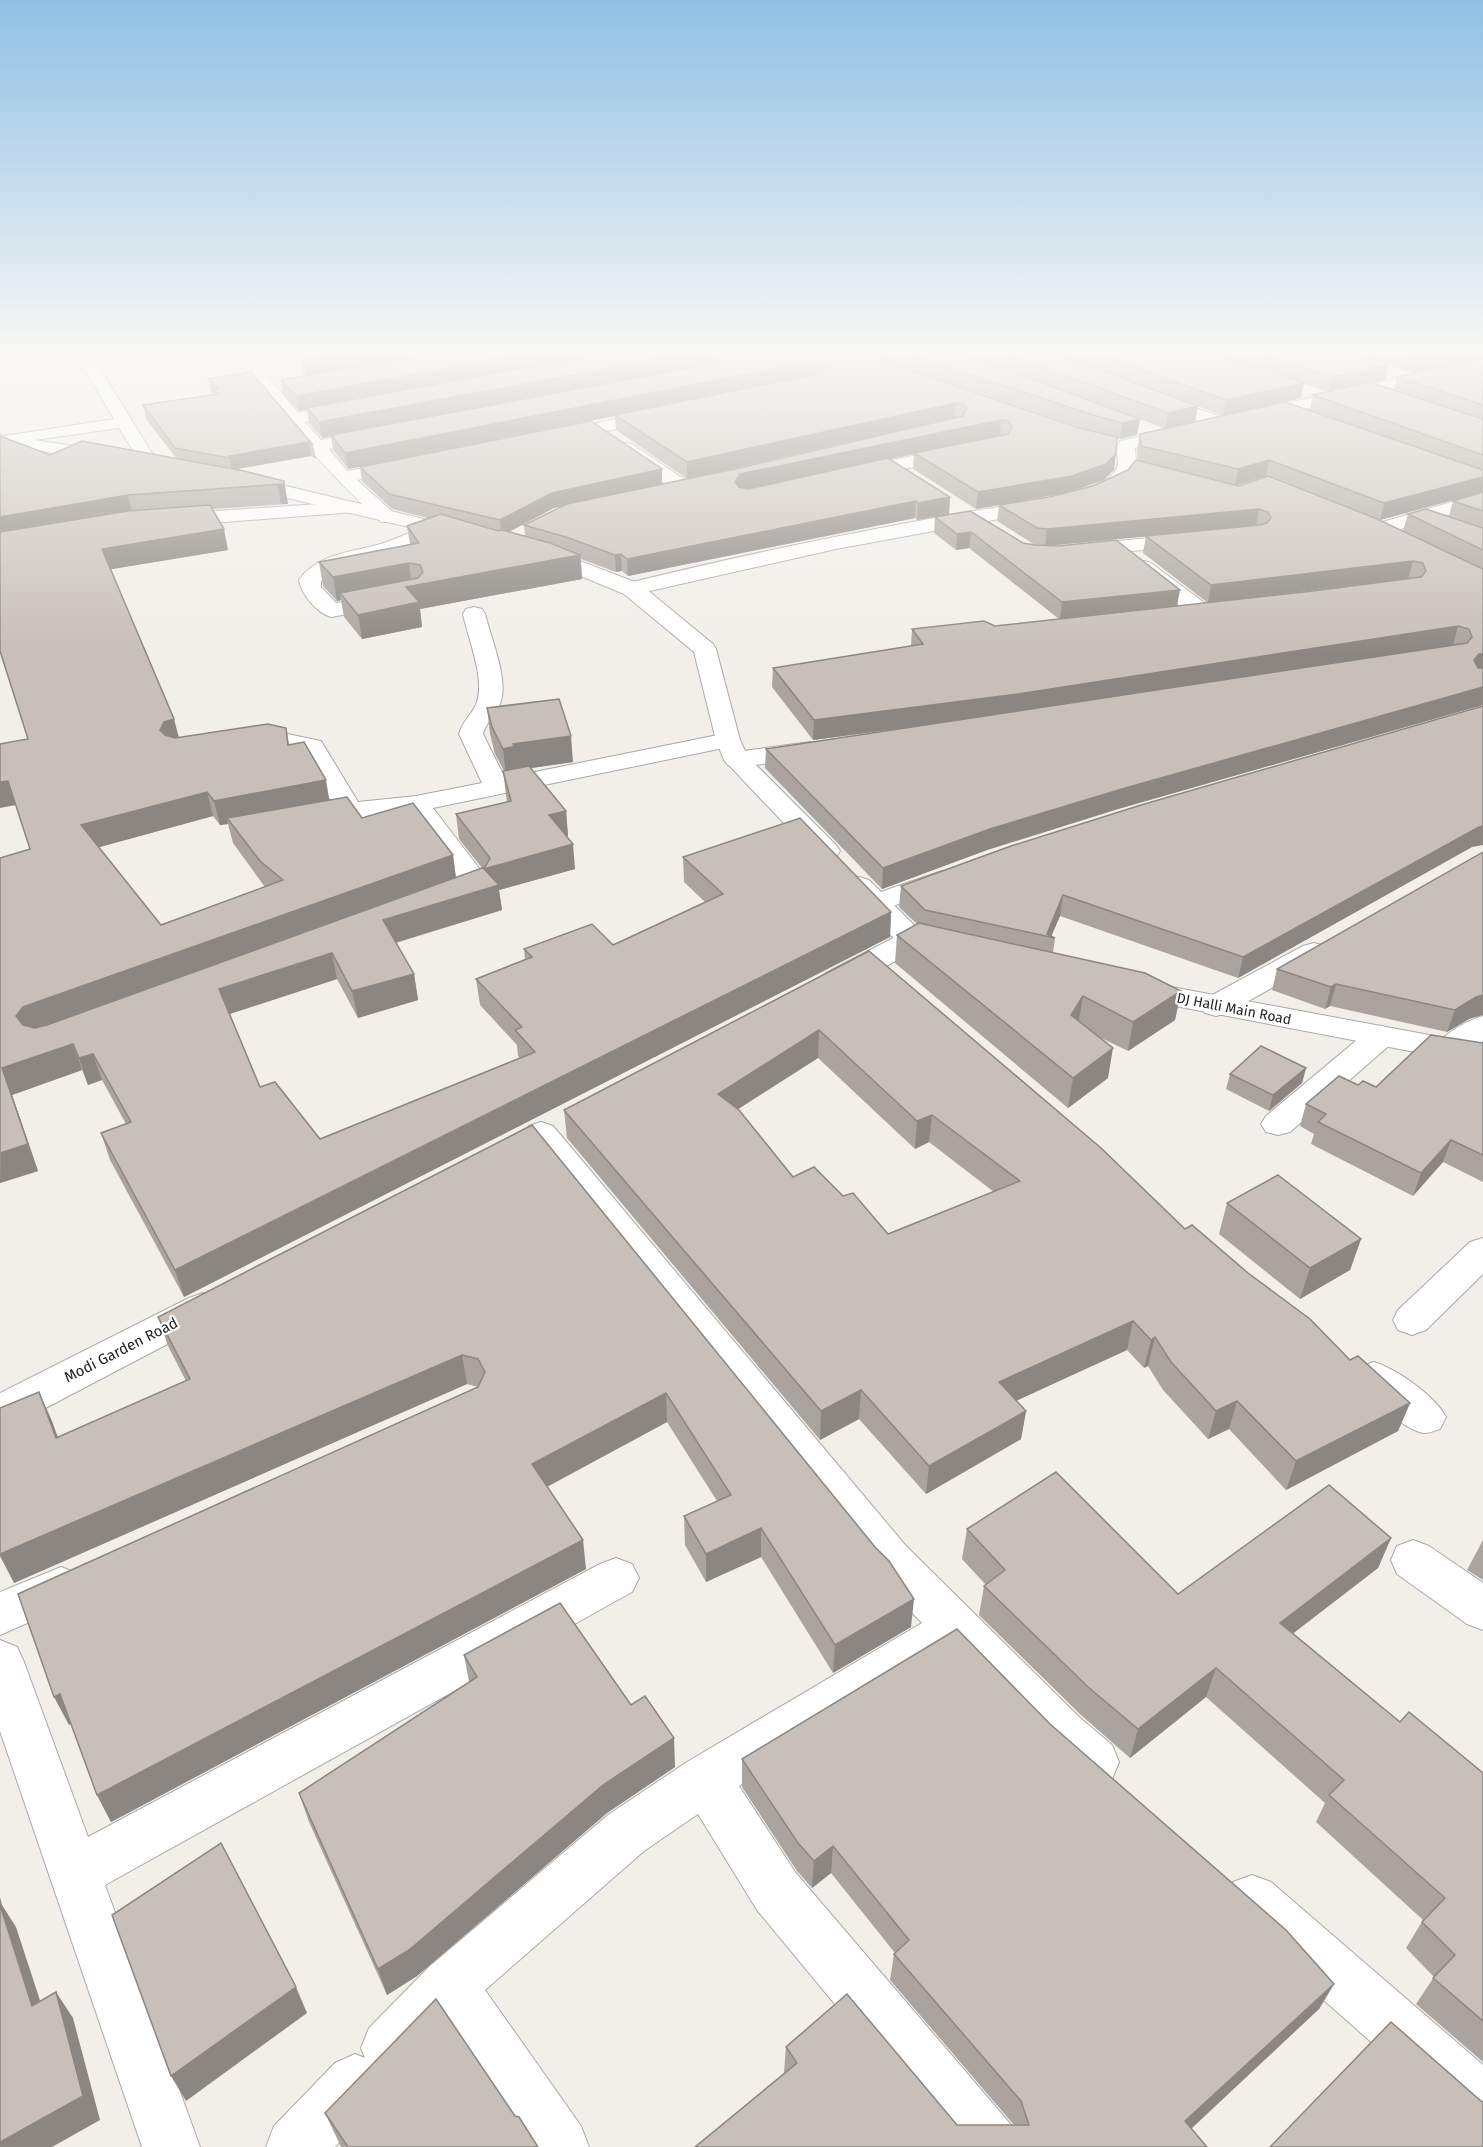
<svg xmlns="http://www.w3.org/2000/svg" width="1483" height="2147" font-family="'Fira Sans',sans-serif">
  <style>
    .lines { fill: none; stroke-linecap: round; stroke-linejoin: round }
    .minor-casing { stroke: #a9a9a9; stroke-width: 2 }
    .tertiary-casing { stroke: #a9a9a9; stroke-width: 2 }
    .minor { fill: #fff; fill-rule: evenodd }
    .tertiary { fill: #fff; fill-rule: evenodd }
    .wall { fill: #aba49e; fill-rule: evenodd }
    .shaded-wall { fill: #8b8681 }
    .building { fill: #c7bfb8; stroke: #8b8681; stroke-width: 1.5; fill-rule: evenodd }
    .labels { text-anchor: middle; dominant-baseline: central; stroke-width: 4.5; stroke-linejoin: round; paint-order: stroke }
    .far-street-label { font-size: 14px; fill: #222; stroke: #fff }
    .street-label { font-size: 15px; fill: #222; stroke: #fff }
  </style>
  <rect width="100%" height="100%" fill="#f2efe9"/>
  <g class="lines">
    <defs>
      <g id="minor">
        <path d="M74 352H90L158 463 155 467H143L119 428 0 445V437L4 436 114 419Z"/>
        <path d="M232 352H248L298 413 353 402 359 403 361 407 359 411 305 422 321 440 376 429 382 430 385 434 382 438 329 449 347 471 404 461 410 462 413 466 410 470 357 480 395 514 398 518 395 522H381C326 471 276 414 232 352Z"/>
        <path d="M1483 359V369L1252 421 1246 420 1243 416 1246 412 1252 411Z"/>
        <path d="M1155 394 1227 419 1230 423 1227 427H1215L1149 403 1147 399Z"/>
        <path d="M660 410 666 411 669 415 666 419 557 441 551 440 548 436 551 432 557 431Z"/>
        <path d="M1181 427 1187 428 1190 432 1187 436 1135 448C1135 454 1137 462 1136 467 1132 485 1099 502 1082 498L1080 494 1082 490C1097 483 1118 479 1118 461 1117 453 1116 447 1120 441Z"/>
        <path d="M626 443 632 444 691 484 693 488 691 492H677L620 452 617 448 620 444Z"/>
        <path d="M957 447 963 448 966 452 963 456 854 480 847 478 845 474 847 470 854 468Z"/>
        <path d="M1483 493V505L1397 530 1483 573V587L1372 533 1369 529 1372 525Z"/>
        <path d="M1041 500 1048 502 1051 506 1048 510 836 549 632 595 624 594 621 589 624 584C762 550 901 522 1041 500Z"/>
        <path d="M348 502 355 504 358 508 355 512 173 526 166 524 163 520 166 516 173 514Z"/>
        <path d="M442 522 449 524 452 528 449 532 392 553 342 567 321 581V587L336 603 386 595 394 596 397 601 394 606 331 617C317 613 301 594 299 580 319 552 355 552 384 543 403 536 422 527 442 522Z"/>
        <path d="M1188 534 1195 536 1198 540 1195 544 1078 557 1071 555 1068 551 1071 547 1078 545Z"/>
        <path d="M1144 561 1151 563 1210 607 1213 612 1210 617 1202 619 1194 617 1137 571 1134 567 1137 563Z"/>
        <path d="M474 607 482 609 485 614C491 638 508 678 501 701 498 714 486 721 483 734L505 778 728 733 737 735 740 740 737 745 728 747 433 808 491 884C482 897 455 904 440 900L436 894 440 888 460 881 409 813 330 823 321 821 317 815 321 809 334 806 303 752 273 745 245 749 236 747 233 742 236 737 273 731 321 741 358 802 416 796 482 783 459 734C462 721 473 714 477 702 485 678 468 638 463 614L466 609Z"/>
        <path d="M810 742 819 745 823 750 819 755 737 768 728 765 724 760 728 755 737 752Z"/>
        <path d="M942 871 952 873 956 879 952 885 876 912 866 909 862 903 866 897Z"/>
        <path d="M912 931 923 934 927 940 923 946 848 987 837 989 826 987 822 980 826 973 901 934Z"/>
        <path d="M1314 943 1325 946 1329 952 1325 958 1227 1013 1216 1016 1205 1013 1200 1006 1205 999 1303 946Z"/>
        <path d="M1483 1016V1041C1467 1051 1457 1061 1438 1056L1433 1049C1443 1034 1466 1021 1483 1016Z"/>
        <path d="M1381 1026 1392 1029 1397 1036 1392 1043 1290 1132 1278 1135 1266 1132 1261 1124 1266 1116 1370 1029Z"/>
        <path d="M541 1122 553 1126 906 1546 1079 1717 1112 1745 1119 1762 1112 1779 1094 1786 1076 1779 1045 1751 953 1655 739 1786 795 1872 1012 2126 1020 2147H953L757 1910 698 1814 644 1851 485 1990 581 2126 589 2147H525L446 2029 409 2068 389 2076 379 2072 384 2083 375 2103 335 2147H266L274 2126 335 2063 355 2054 365 2058 361 2048 369 2028 430 1966 608 1815 687 1762 922 1623 874 1574 529 1142 524 1134 529 1126Z"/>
        <path d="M1483 1238V1274L1426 1330 1412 1335 1398 1330 1393 1320 1398 1310 1470 1242Z"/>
        <path d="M203 1293 217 1298 222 1308 217 1318 15 1424 0 1429V1393L189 1298Z"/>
        <path d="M1374 1362C1397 1369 1435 1396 1446 1417L1440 1429C1436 1430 1430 1433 1426 1433 1409 1434 1361 1393 1354 1378L1360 1367Z"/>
        <path d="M1413 1540 1429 1546 1483 1583V1630L1467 1624 1397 1574 1391 1560 1397 1546Z"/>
        <path d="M616 1558 632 1564 639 1578 632 1592 105 1885 200 2147H142L0 1731V1640L17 1647 24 1662 88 1837 600 1564Z"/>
        <path d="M61 1567 77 1573 84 1587 77 1601 0 1635V1592Z"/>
        <path d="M1252 1875 1271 1882 1483 2065V2132L1463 2123 1233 1920 1226 1901 1233 1882Z"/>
      </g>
      <g id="tertiary">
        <path d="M0 435 108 451 114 452 117 456 114 460 108 461 0 445Z"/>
        <path d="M244 476 466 529 469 533 466 537 459 539 237 486 235 482 237 478Z"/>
        <path d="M538 549 567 556 640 584 713 644 716 649 740 740 748 757 836 845 840 851 836 857 826 859 816 857 724 760 716 740 694 652 624 594 554 565 531 559 528 555 531 551Z"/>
        <path d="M859 877 869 880 922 933 954 941 958 947 954 953 943 956 901 946 845 886 849 880Z"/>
        <path d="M1134 980 1483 1045V1065L1123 996 1119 989 1123 982Z"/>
      </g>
    </defs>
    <use href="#minor" class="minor-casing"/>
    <use href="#tertiary" class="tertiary-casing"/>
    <use href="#minor" class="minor"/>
    <use href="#tertiary" class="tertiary"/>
  </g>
  <g class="wall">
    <path d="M331 352H436L306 375 302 370 300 356Z"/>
    <path d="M440 352H959L1132 416 962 352H1051L1191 404 1053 352H1483V358L1412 373 1354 353 1385 380 1370 383 1394 390 1397 377 1483 358V492L1380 520 1346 506 1425 541 1403 531 1408 514 1449 516 1453 501 1483 492V705L1118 809 987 850 882 889 765 768 766 749 918 726 813 740 772 687 773 668 911 646 912 629 995 626 1059 619 969 548 956 550 934 533 935 517 1023 543 1035 545 997 521 999 505 976 509 913 469 914 454 890 459 950 497 949 514 917 520 915 518 628 576 622 571 616 572 581 559 582 579 420 609 422 627 362 639 344 617 341 600 337 601 323 586 319 562 410 544 407 526 428 518 392 509 362 481 360 467 662 469V484L744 467 941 421 687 479 616 430 615 415 348 469 333 450 331 436 322 438 309 423 307 409 299 411 283 394 281 380ZM896 365 1085 429 1079 428ZM1304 384 1329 392 1313 395 1310 410 1195 422 1198 406 1223 416 1301 398ZM1140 419 1165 429 1140 434 1137 450 1138 461 1128 470 1093 486 1071 492 1103 480 1114 470 1117 438 1120 439 1137 435ZM1266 476H1267L1239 486 1236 485ZM1070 492 1049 497 1000 505ZM565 505 524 525 525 536 509 532 554 508ZM1146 536 1143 553 1208 603 1387 581 1313 591 1177 606 1046 546Z"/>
    <path d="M208 379 313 445 316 459 311 456 236 469 284 481 288 504 213 509 228 550 110 569 174 719 178 738 286 728 289 744 330 800 362 818 453 855 456 877 482 868 459 839 456 814 507 802 506 795 503 771H504L495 754 490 734 487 708 573 762 531 768 566 811 568 836H566L575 869 499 890 502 910 396 943 414 974 418 1000 358 1018 337 979 230 1014 260 1087 320 1139 520 1058 518 1056 517 1045 480 1005 476 979 525 960 524 949 613 945 705 902 684 882 683 857 891 912 890 937 184 1297 110 1160 101 1133 126 1124 102 1080 88 1085 82 1070 12 1095 38 1171 0 1183V858L30 849 28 739 50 455 176 458 146 419 143 405 214 395 211 392ZM213 816 220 825 228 824 233 843 265 887 161 925 99 847Z"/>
    <path d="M1472 847 1238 978 1060 916 1051 936 1055 938 1053 953 1181 991 1175 1020 1128 1051 1097 1036 1108 1078 1068 1108 895 963 897 935 917 924 899 907 901 886Z"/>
    <path d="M1483 852 1469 1019 1447 1032 1330 1006 1325 1009 1272 990 1277 969Z"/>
    <path d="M869 951 1185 1229 1350 1360 1410 1403 1398 1431 1286 1490 1229 1429 1208 1439 1163 1390 1148 1366 1144 1368 1127 1350 1016 1400 1026 1411 1021 1439 926 1494 859 1419 820 1440 567 1138 564 1110ZM818 1058 915 1149 929 1142 994 1192 888 1234 843 1196 793 1177 738 1109Z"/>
    <path d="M1483 1043V1182L1443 1162 1413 1196 1311 1144 1314 1134 1300 1126 1306 1104 1358 1085 1376 1087Z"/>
    <path d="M1306 1068 1302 1083 1269 1111 1226 1089 1230 1074Z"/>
    <path d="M532 1125 911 1627 833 1673 761 1557 706 1582 685 1545 684 1516 717 1501 667 1422 547 1487 586 1569 111 1822 97 1795 71 1723 69 1725 478 1387 467 1384 14 1583 39 1392 58 1437 186 1381 168 1346 158 1317Z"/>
    <path d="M1227 1203 1361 1239 1350 1270 1300 1299 1219 1234Z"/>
    <path d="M967 1529 1178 1594 1391 1538 1378 1568 1293 1633 1400 1722 1483 1773V2062L1416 2004 1434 1977 1406 1948 1423 1920 1316 1822 1325 1803 1206 1697 1130 1758 1081 1715 979 1615 984 1586 986 1585 962 1559Z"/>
    <path d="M1483 1540V1580L1467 1570Z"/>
    <path d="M464 1655 631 1705 675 1767 607 1813 417 1976 387 1995 309 1822 299 1793 469 1682Z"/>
    <path d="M1050 1724 1334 1984 1319 2009 1191 2128 695 2147 785 2073 784 2072 786 2047 957 2125H1014L890 1980 894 1954 895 1953 831 1873 812 1888 797 1871 742 1787V1759Z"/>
    <path d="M325 2113 515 2116 538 2147H341Z"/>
  </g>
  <g class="shaded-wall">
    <path d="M357 352H436L306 375 304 361Z"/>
    <path d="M538 352H611L299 411 296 396Z"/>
    <path d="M697 352H711L712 364 322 438 319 422Z"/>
    <path d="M882 352H884L883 365 880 354Z"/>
    <path d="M1221 352H1229L1228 359Z"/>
    <path d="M1445 352H1483V358L1412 373 1416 358Z"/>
    <path d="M815 361V376L348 469 345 453Z"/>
    <path d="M1388 365 1385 380 1329 392 1332 377Z"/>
    <path d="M1304 383 1301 398 1223 416 1226 400Z"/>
    <path d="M956 403 954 418 687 479V462Z"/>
    <path d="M1198 406 1195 422 1165 429 1168 413Z"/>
    <path d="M1140 419 1137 435 1120 439 1122 423Z"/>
    <path d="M1001 420 1000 436 740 491 735 482 740 474Z"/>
    <path d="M309 442 311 456 232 470 229 456Z"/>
    <path d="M1116 454 1114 470 1103 480 1070 492 976 509 978 492Z"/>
    <path d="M1269 460 1266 476 1235 486 1238 469Z"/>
    <path d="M662 469V484L554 508 501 536 500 520 552 493Z"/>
    <path d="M1483 477V492L1380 520 1384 503Z"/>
    <path d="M284 481 288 504H281L277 484Z"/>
    <path d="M128 495 133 515 0 538V517Z"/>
    <path d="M950 497 949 514 917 520 918 503Z"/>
    <path d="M916 501 915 518 628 576 627 559Z"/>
    <path d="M1259 509 1256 526 1045 546 1047 529Z"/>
    <path d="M224 529 228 550 107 570 102 549Z"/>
    <path d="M971 532 969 548 956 550 957 534Z"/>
    <path d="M621 554 622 571 616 572 615 555Z"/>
    <path d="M580 555 582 579 420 609 422 627 362 639 358 615 340 593 341 600 337 601 333 577 409 563 412 586Z"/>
    <path d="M1413 561 1408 579 1208 603 1211 585Z"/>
    <path d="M1180 590 1177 606 1060 619 1062 602Z"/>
    <path d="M1458 626 1453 645 1016 713 813 740 814 720Z"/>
    <path d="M1479 654H1483V671L1473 673 1474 660Z"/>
    <path d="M1483 687V705L1118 809 987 850 882 889 883 868 990 829 1122 789Z"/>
    <path d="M174 719 180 742 170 746 160 730 164 722Z"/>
    <path d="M571 736 573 762 518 770 506 775 503 749 513 744Z"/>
    <path d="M326 780 330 804 227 818 228 824 220 825 214 801Z"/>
    <path d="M8 781 16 805 0 808V782Z"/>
    <path d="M207 792 213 816 89 850 81 825Z"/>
    <path d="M566 811 568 836 551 840 549 815Z"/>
    <path d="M1483 826V845L1472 847 1238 978 1243 957 1479 827Z"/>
    <path d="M573 844 575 869 499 890 502 910 387 945 383 920 484 869Z"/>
    <path d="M453 855 456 880 26 1042 16 1016 23 1007Z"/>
    <path d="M1063 895 1060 916 1051 937 1047 934Z"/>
    <path d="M891 912 890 937 184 1297 175 1270Z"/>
    <path d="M332 953 337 979 226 1015 219 989Z"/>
    <path d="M414 974 418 1000 358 1018 352 991Z"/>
    <path d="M1336 984 1330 1006 1325 1009 1331 987Z"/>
    <path d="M1181 991 1175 1020 1128 1051 1133 1022Z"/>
    <path d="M1483 995V1015L1469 1019 1447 1032 1455 1010 1476 997Z"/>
    <path d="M1083 996 1078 1026 1071 1015Z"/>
    <path d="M819 1030 818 1058 718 1122V1094Z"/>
    <path d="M73 1044 82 1070 12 1095 38 1171 0 1183 2 1068Z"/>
    <path d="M1113 1048 1108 1078 1068 1108 1073 1078Z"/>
    <path d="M93 1054 102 1080 88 1085 79 1058Z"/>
    <path d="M1306 1068 1302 1083 1269 1111 1273 1095Z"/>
    <path d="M932 1115 929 1142 915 1149 917 1121Z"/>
    <path d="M1451 1140 1443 1162 1413 1196 1421 1173Z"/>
    <path d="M1361 1239 1350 1270 1300 1299 1310 1268Z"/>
    <path d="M1133 1321 1127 1350 994 1411 999 1382Z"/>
    <path d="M1155 1337 1148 1366 1144 1368 1151 1340Z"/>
    <path d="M462 1355 467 1384 14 1583 0 1556V1554Z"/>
    <path d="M861 1390 859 1419 820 1440 821 1411Z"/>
    <path d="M39 1392 52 1421 68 1467 56 1438Z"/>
    <path d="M666 1393 667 1422 535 1493 532 1464Z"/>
    <path d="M1237 1401 1229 1429 1208 1439 1216 1411Z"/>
    <path d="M1410 1403 1398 1431 1286 1490 1296 1461Z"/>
    <path d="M1026 1411 1021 1439 926 1494 929 1466Z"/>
    <path d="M761 1528V1557L706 1582V1554Z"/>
    <path d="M1391 1538 1378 1568 1269 1652 1280 1623Z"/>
    <path d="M583 1540 586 1569 111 1822 97 1795Z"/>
    <path d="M914 1599 911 1627 833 1673 835 1645Z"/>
    <path d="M1216 1668 1206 1697 1130 1758 1138 1729Z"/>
    <path d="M60 1694 74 1722 69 1725 54 1697Z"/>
    <path d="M674 1738 675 1767 607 1813 417 1976 387 1995 378 1969 603 1785Z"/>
    <path d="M833 1846 831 1873 812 1888 814 1861Z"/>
    <path d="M0 1897 2 1905 16 1927 50 2031 32 2006 0 1921Z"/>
    <path d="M1334 1984 1319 2009 1174 2145 1185 2121Z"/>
    <path d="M296 1987 307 2013 186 2101 171 2076Z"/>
    <path d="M56 1992 73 2018 100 2120 52 2147H0V2142Z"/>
  </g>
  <g class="building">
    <path d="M331 352H357L304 361 300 356Z"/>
    <path d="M440 352H538L296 396 281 380Z"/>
    <path d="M611 352H697L319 422 307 408Z"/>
    <path d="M716 352H882L880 354 883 361 1079 428 1117 437 1116 454 1106 464 1072 476 978 492 914 453 1008 434 1012 426 1008 421 1001 420 740 474 735 482 739 487 748 489 888 458 950 497 918 503 916 501 627 559 621 554 615 555 566 537 524 525 567 504 744 467 963 416 967 408 963 404 956 403 687 462 615 415 822 373 826 368 815 361 345 453 331 435 712 364 722 356Z"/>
    <path d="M901 352H959L1140 419 1122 423 1093 415Z"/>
    <path d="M1001 352H1051L1198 406 1168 413Z"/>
    <path d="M1093 352H1222L1225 357 1304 383 1226 400Z"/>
    <path d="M1254 352H1351L1388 365 1332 377Z"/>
    <path d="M1397 352H1445L1416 358Z"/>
    <path d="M1483 358V405L1397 377Z"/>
    <path d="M251 372 313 445 309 442 229 456 230 458 175 448 143 405 219 394 213 389 219 388 208 379Z"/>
    <path d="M1369 382 1483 419V455L1313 395Z"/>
    <path d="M1285 402 1483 470V477L1384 503 1269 460 1238 469 1141 446 1140 434Z"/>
    <path d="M591 421 662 469 552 493 500 520 389 494 360 467Z"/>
    <path d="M0 436 50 455 82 441 244 471 284 481V484L128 495 0 517Z"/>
    <path d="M1136 460 1239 486 1268 476 1375 518 1483 569V654H1479L1474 660 1478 668H1483V687L1122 789 990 829 883 868 766 749 1467 643 1472 637 1469 629 1458 626 1018 694 814 720 773 668 923 644 912 629 984 621 995 626 1313 591 1421 577 1426 571 1423 563 1413 561 1211 585 1146 536 1260 525 1267 523 1271 518 1268 512 1259 509 1047 529 1037 528 999 505 1049 497 1093 486 1128 470Z"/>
    <path d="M1483 492V511L1453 501Z"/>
    <path d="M210 505 224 529 102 549 174 719 164 722 160 730 165 735 175 738 268 724 286 728 288 745 304 742 326 780 214 801 207 792 81 825 161 925 283 880 260 861 227 818 347 797 362 818 413 803 453 855 23 1007 16 1016 23 1025 35 1028 47 1025 485 867 490 858 456 814 511 801 503 771 529 766 566 811 549 815 573 844 484 869 499 885 383 920 414 974 352 991 332 953 219 989 260 1087 275 1082 320 1139 535 1052 515 1030 522 1027 476 979 532 957 524 949 592 924 613 945 723 894 683 857 800 818 891 912 175 1270 101 1133 131 1122 93 1054 79 1058 73 1044 2 1068 28 1144 0 1153V858L30 849 8 781 0 782V744L28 739 0 651V532L128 511Z"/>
    <path d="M1426 509 1483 528V550L1408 514Z"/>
    <path d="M970 511 1023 543 1035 545 1058 546 1116 540 1180 590 1062 602 971 532 957 534 935 517Z"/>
    <path d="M441 514 498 531 502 530 550 543 580 555 406 587 419 602 358 615 340 593 418 578 423 572 420 565 409 563 333 577 319 562 419 543 407 526Z"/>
    <path d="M559 699 571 736 513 744 515 746 503 749 492 727 487 708Z"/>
    <path d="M1483 706V826L1479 827 1243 957 1063 895 1047 934 1055 938 925 910 901 886 1011 846 1141 805Z"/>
    <path d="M1483 852V995L1476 997 1455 1010 1336 984 1331 987 1277 969Z"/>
    <path d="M919 923 1145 973 1181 991 1133 1022 1083 996 1071 1015 1113 1048 1073 1078 897 935Z"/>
    <path d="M869 951 1101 1148 1185 1229 1192 1225 1248 1273 1310 1319 1350 1360 1358 1356 1410 1403 1296 1461 1237 1401 1216 1411 1171 1362 1155 1337 1151 1340 1133 1321 999 1382 1026 1411 929 1466 861 1390 821 1411 564 1110ZM819 1030 917 1121 932 1115 1020 1181 888 1234 853 1193 843 1196 814 1167 793 1177 739 1110 718 1094Z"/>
    <path d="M1431 1035 1483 1043V1155L1451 1140 1421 1173 1318 1122 1326 1114 1306 1104 1339 1076 1358 1085 1363 1081 1376 1087Z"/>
    <path d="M1261 1046 1306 1068 1273 1095 1230 1074Z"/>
    <path d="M532 1125 875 1547 889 1561 914 1599 835 1645 761 1528 706 1554 684 1516 731 1495 666 1393 532 1464 583 1540 97 1795 60 1694 54 1697 18 1594 478 1387 485 1372 478 1359 462 1355 0 1554V1408L39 1392 56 1438 190 1379 158 1317Z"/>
    <path d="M1278 1175 1361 1239 1310 1268 1227 1203Z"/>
    <path d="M1056 1472 1178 1594 1329 1485 1391 1538 1280 1623 1400 1722 1409 1712 1483 1773V2021L1433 1978 1455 1955 1422 1922 1445 1898 1329 1795 1344 1780 1216 1668 1138 1729 1088 1687 984 1586 1005 1570 967 1529Z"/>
    <path d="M560 1603 631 1705 645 1696 674 1738 603 1785 409 1950 378 1969 299 1793 477 1677 464 1655Z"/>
    <path d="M957 1629 1050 1724 1286 1930 1334 1984 1185 2121 1207 2147H695L797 2063 786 2047 847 1994 957 2125H1029L1021 2101 894 1954 909 1940 833 1846 814 1861 798 1843 742 1759Z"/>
    <path d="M221 1843 296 1987 171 2076 112 1915Z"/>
    <path d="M0 1905 32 2006 56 1992 83 2096 0 2142Z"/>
    <path d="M436 1999 515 2116 519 2117 538 2147H348L325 2113Z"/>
    <path d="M1391 2022 1481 2101 1483 2102V2147H1270Z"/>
  </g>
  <linearGradient id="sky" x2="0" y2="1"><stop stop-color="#8fc0e4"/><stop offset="0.54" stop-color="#f9f8f5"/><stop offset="1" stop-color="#f9f8f5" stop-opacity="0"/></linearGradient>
  <rect width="1483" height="653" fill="url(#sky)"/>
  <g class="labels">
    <g class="far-street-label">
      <text transform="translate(1234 1009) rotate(11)">DJ Halli Main Road</text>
    </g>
    <g class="street-label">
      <text transform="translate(121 1350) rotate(-27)">Modi Garden Road</text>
    </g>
  </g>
</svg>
